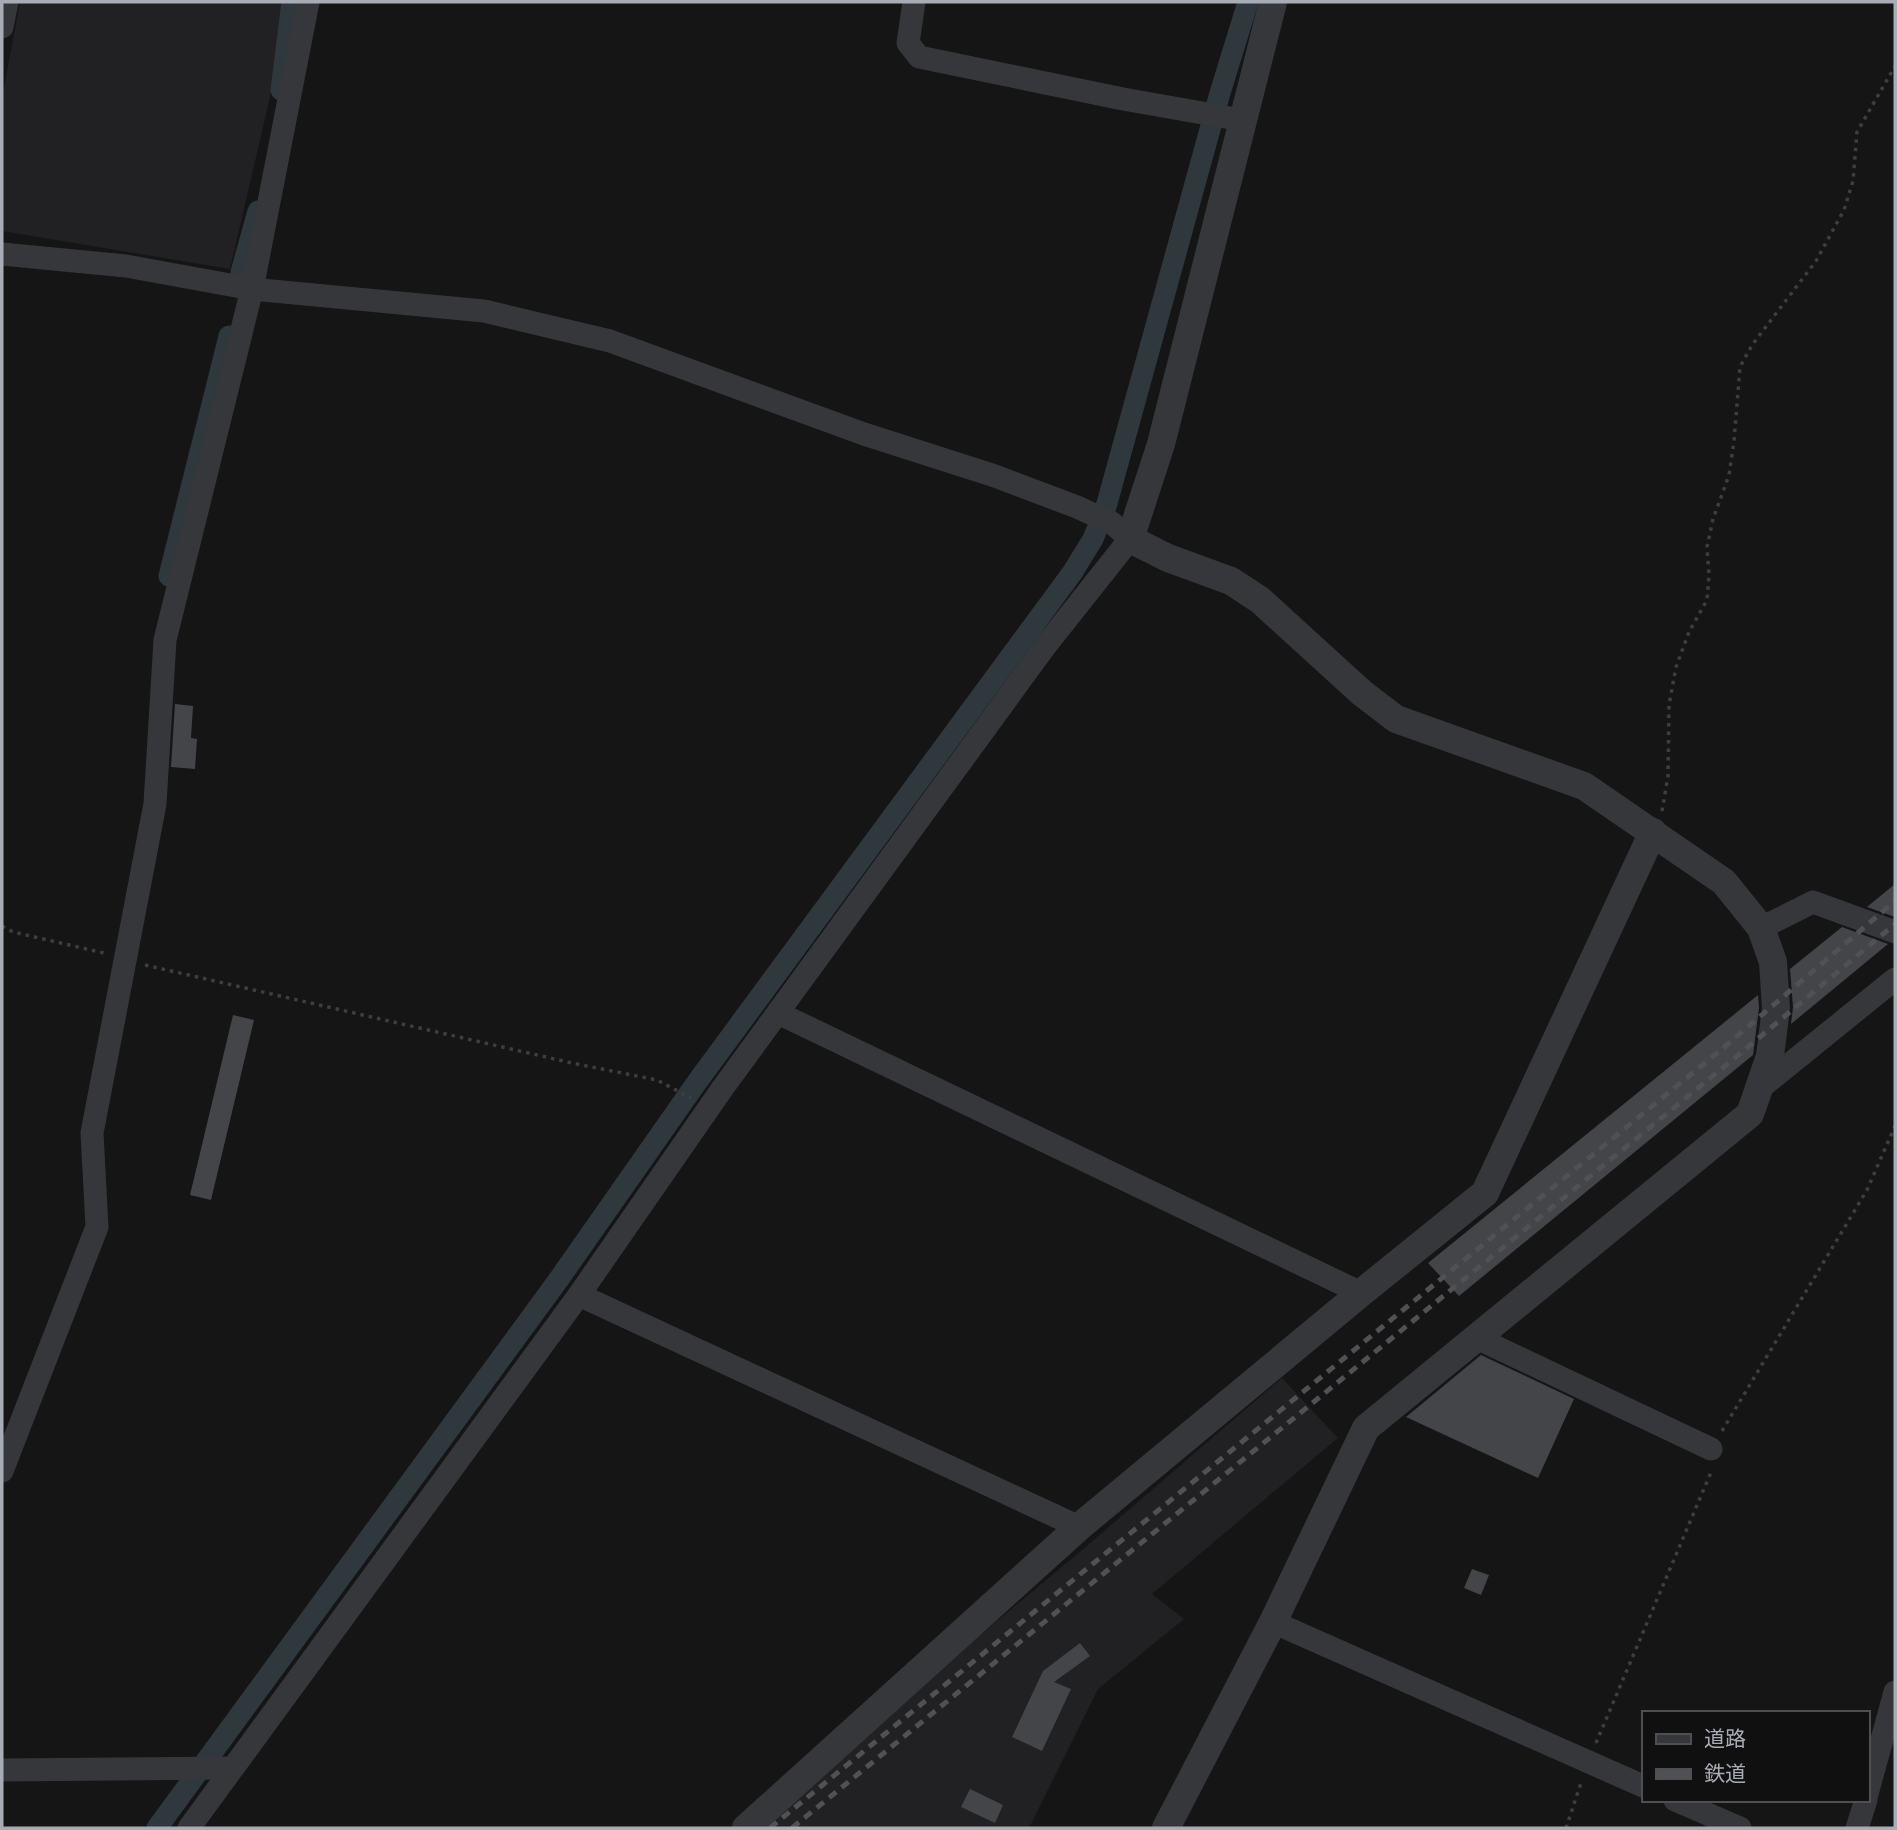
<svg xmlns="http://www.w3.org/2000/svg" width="1897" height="1830" font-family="'Public Sans','Noto Sans JP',sans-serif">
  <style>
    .built { fill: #212123 }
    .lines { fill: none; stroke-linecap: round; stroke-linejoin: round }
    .canal { stroke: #2f383d; stroke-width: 21 }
    .building { fill: #444549 }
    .path { stroke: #3c3e41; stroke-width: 3.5; stroke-dasharray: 3.5 5; stroke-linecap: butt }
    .minor { stroke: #36373a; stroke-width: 23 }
    .tertiary { stroke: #36373a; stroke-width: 28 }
    .rail { stroke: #4f5155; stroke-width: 5; stroke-dasharray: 9 7; stroke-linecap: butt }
  </style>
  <rect width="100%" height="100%" fill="#151516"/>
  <g class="built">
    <path d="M20 2H292L230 269 2 231V98Z"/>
    <path d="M1282 1378 1338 1438 1152 1594 1184 1619 1098 1689 1029 1828H750L1082 1550Z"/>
  </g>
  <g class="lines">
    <g class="canal">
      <path d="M281 90 292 2"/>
      <path d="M241 272 258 211"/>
      <path d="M169 576 229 336"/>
      <path d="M157 1828 559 1279 697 1082 1072 573 1093 539 1106 507 1220 93 1248 2"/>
    </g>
  </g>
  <g class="building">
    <path d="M175 704 193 706 191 738 197 739 195 769 171 767Z"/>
    <path d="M1895 884V917L1867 907Z"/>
    <path d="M1842 927 1888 944 1791 1024 1793 1007 1790 969Z"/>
    <path d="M1758 995 1759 1008 1753 1055 1459 1296 1428 1263Z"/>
    <path d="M233 1015 254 1020 211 1200 190 1195Z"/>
    <path d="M1481 1355 1574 1399 1538 1478 1406 1417Z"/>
    <path d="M1472 1569 1489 1575 1481 1595 1464 1588Z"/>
    <path d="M1080 1643 1090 1656 1054 1682 1071 1689 1042 1751 1012 1737 1043 1671Z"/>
    <path d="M970 1789 1003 1805 995 1823 961 1807Z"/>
  </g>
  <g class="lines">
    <g class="path">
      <path d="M1662 811 1668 776 1669 705 1676 667 1689 632 1707 600 1709 575 1707 547 1713 519 1729 475 1734 441 1740 367 1752 345 1816 261 1844 210 1853 181 1857 132 1895 66"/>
      <path d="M2 926 13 932 104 953"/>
      <path d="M145 965 572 1063 657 1080 691 1098"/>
      <path d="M1722 1431 1867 1190 1895 1126"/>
      <path d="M1596 1743 1712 1470"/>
      <path d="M1566 1828 1582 1780"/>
    </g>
    <g class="minor">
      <path d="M914 2 908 43 919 57 1123 99 1242 120"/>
      <path d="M2 27 7 2"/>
      <path d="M2 254 126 266 252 289 484 311 610 341 864 434 995 476 1077 507 1112 523 1130 539 1046 645 722 1089 579 1295 189 1828"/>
      <path d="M1761 928 1813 902 1895 932"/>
      <path d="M778 1013 1361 1293"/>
      <path d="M1759 1089 1895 979"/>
      <path d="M579 1295 1079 1527"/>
      <path d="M1475 1337 1711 1449"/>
      <path d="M2 1471 97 1227 92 1133 155 804 165 640 252 289 308 2"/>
      <path d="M1273 1622 1643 1786"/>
      <path d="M2 1770 232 1768"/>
      <path d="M1867 1794 1895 1692"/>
      <path d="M1675 1800 1740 1828"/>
      <path d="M1857 1828 1866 1800"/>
    </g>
    <g class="tertiary">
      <path d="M746 1828 1079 1527 1361 1293 1485 1193 1653 832"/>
      <path d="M1166 1828 1273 1622 1366 1428 1750 1114 1770 1056 1776 1008 1773 962 1761 928 1724 882 1584 786 1396 719 1362 693 1260 600 1231 581 1168 558 1130 539 1161 444 1273 2"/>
    </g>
    <g class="rail">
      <path d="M770 1828 1722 1049 1895 901"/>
      <path d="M792 1828 1730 1062 1895 924"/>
    </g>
  </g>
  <rect width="1897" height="1830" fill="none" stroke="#a8adb5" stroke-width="7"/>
  <rect x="1642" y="1711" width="228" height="91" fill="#101011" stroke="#4d4f53" stroke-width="2"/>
  <rect x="1656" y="1734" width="35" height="10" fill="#36373a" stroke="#4d4f53" stroke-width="2"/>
  <text x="1704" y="1746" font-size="21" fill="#a8adb5">道路</text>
  <rect x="1656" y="1769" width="35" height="10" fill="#4f5155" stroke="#4d4f53" stroke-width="2"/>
  <text x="1704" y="1781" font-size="21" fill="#a8adb5">鉄道</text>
</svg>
